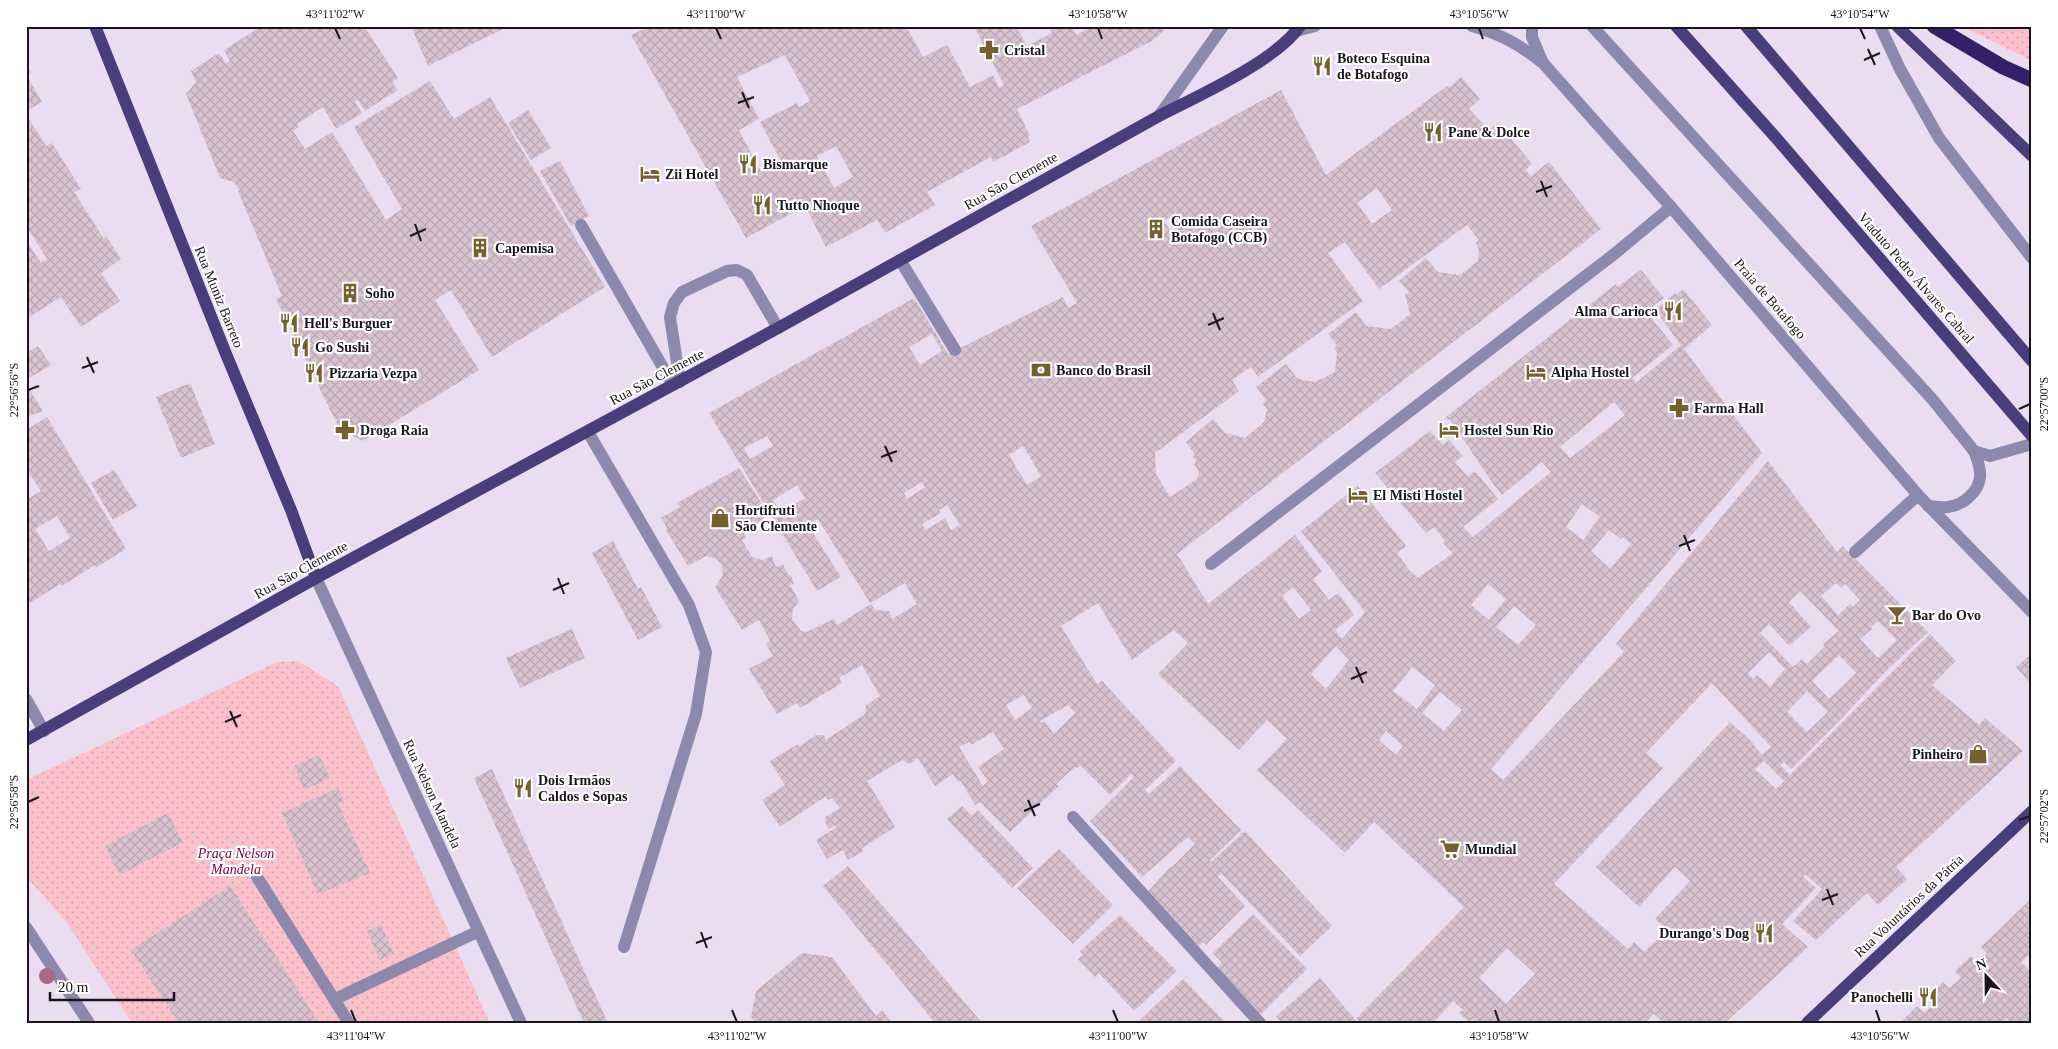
<svg xmlns="http://www.w3.org/2000/svg" width="2058" height="1049" font-family="'Times New Roman',serif">
  <style>
    .park { fill: url(#park-dots) }
    .building { fill: url(#building-cross-hatch); fill-rule: evenodd }
    .lines { fill: none; stroke-linecap: round; stroke-linejoin: round }
    .minor { stroke: #8c89ac; stroke-width: 12 }
    .major { stroke: #483e7b; stroke-width: 12 }
    .highway { stroke: #322168; stroke-width: 15 }
    .tree { fill: #ad6487 }
    .ticks { fill: none; stroke: #1a151d; stroke-width: 2 }
    .labels { text-anchor: middle; dominant-baseline: central; stroke-width: 4.5; stroke-linejoin: round; paint-order: stroke }
    .poi-label { font-size: 14px; font-weight: bold; fill: #1a151d; stroke: #fff; text-anchor: start }
    .street-label { font-size: 14px; fill: #1a151d; stroke: #fff }
    .park-label { font-size: 14px; font-style: italic; fill: #7a0131; stroke: #fff }
    .neatline { fill: none; stroke: #1a151d; stroke-width: 2 }
    .ticks-label { font-size: 12px; text-anchor: middle; fill: #1a151d }
  </style>
  <defs>
    <pattern id="park-dots" width="8" height="8" patternUnits="userSpaceOnUse" patternTransform="scale(1.25)"><rect width="8" height="8" fill="#fac1ca"/><path d="M2 2h.1M6 6h.1" fill="none" stroke="#d6a5ad" stroke-width="1.8" stroke-linecap="round"/></pattern>
    <pattern id="building-cross-hatch" width="8" height="8" patternUnits="userSpaceOnUse" patternTransform="scale(1.25)"><rect width="8" height="8" fill="#d9c2cf"/><path d="M0 0l8 8M0 8l8-8" fill="none" stroke="#baa6b1"/></pattern>
  </defs>
  <rect width="100%" height="100%" fill="#ebddf1"/>
  <g class="park">
    <path d="M1961 26H2032V61Z"/>
    <path d="M298 661 338 686 490 1023H132L65 920 26 877V780L277 662Z"/>
  </g>
  <g class="building">
    <path d="M262 26H364L398 78 392 82 398 90 365 111 358 100 355 102 362 113 336 129 323 107 297 124 299 127 293 131 305 149 332 132 386 220 402 209 354 127 430 81 454 119 490 97 605 287 492 357 451 290 435 300 479 370 363 441 339 428 276 299 282 296 238 191 240 190 234 182 220 178 186 94 196 82 191 71 219 53 226 64 230 61 224 50Z"/>
    <path d="M411 26H509L428 66Z"/>
    <path d="M651 26H906L923 57 947 45 970 87 993 75 999 88 1004 85 974 26H1016L1027 46 1052 33 1049 26H1072L1076 35 1094 26H1169L1152 41 1017 109 1030 136 1028 137 1030 142 993 162 991 157 927 192 935 205 885 233 877 220 826 247 805 206 746 238 631 35ZM785 55 810 101 799 107 797 103 760 122 781 161 761 172 739 130 759 119 737 77ZM836 146 853 177 834 188 817 156Z"/>
    <path d="M26 65 31 73 27 76 42 102 26 111Z"/>
    <path d="M1461 77 1480 99 1469 109 1489 130 1498 123 1532 164 1525 170 1531 176 1549 162 1601 229 1177 554 1208 604 1295 535 1322 572 1313 579 1329 600 1338 593 1354 615 1335 630 1342 639 1365 612 1301 531 1358 486 1406 546 1397 553 1409 570 1418 578 1453 553 1443 543 1445 541 1434 527 1426 533 1375 473 1430 431 1443 445 1449 440 1463 456 1455 462 1468 477 1475 471 1498 499 1463 527 1473 537 1551 472 1542 462 1502 495 1493 484 1450 419 1448 420 1446 417 1616 284 1617 287 1641 270 1664 298 1653 306 1655 310 1649 315 1673 345 1632 378 1636 383 1681 345 1655 310 1675 293 1676 295 1683 289 1712 325 1684 349 1762 453 1491 769 1503 780 1624 652 1616 644 1768 461 1837 552 1843 546 1928 632 1888 669 1840 720 1791 769 1784 762 1780 765 1790 775 1930 634 1956 661 1932 685 1979 725 1985 718 2023 751 1896 867 1907 879 1878 905 1867 893 1816 940 1793 921 1822 889 1805 874 1803 877 1816 888 1782 924 1808 947 1725 1023H1664L1654 1014 1645 1023H1477L1472 1019 1469 1022 1459 1013 1463 1010 1453 1001 1433 1023H1360L1356 1019 1464 907 1374 822 1345 853 1257 770 1287 739 1267 720 1239 750 1158 674 1188 643 1174 630 1132 660 1098 603 1061 626 1097 684 1102 681 1176 761 1145 790 1149 794 1180 766 1241 830 1210 860 1211 862 1245 831 1332 926 1300 956 1221 873 1218 877 1245 906 1206 945 1203 942 1196 949 1145 895 1171 866 1172 867 1195 844 1188 837 1142 877 1090 821 1134 777 1131 774 1110 795 1080 765 1077 768 1075 767 1056 784 1059 786 1010 832 980 802 975 805 960 780 958 782 953 774 935 786 918 758 910 764 902 760 867 781 895 827 862 848 863 851 848 860 843 850 827 859 816 840 837 827 835 825 829 829 826 824 825 817 840 808 832 798 828 800 826 796 780 827 762 800 785 785 770 761 798 744 800 746 816 735H824L826 740 865 714 866 705 880 696 862 665 839 678 842 683 800 708 797 703 777 714 749 669 773 656 766 644 770 641 759 620 742 630 715 587 723 575 722 565 715 558 706 556 688 566 666 530 667 528 661 518 680 507 677 503 739 468 769 515 743 532 746 538 742 540 752 557 762 560 772 556 776 567 783 564 789 576 791 575 794 584 790 585 799 601 793 609 792 619 801 631 806 632 834 619 837 625 871 604 875 610 889 611 892 619 917 604 905 583 870 603 818 519 808 525 841 577 817 591 709 413 914 298 948 354 1063 297 1068 308 1077 303 1031 226 1281 90 1326 175 1447 86 1449 88ZM1377 188 1392 210 1372 224 1357 203ZM1169 217 1181 237 1176 240 1164 221ZM1467 225 1479 240 1476 243 1479 250 1478 261 1460 275 1438 272 1426 258 1399 281 1409 292 1405 295 1410 314 1391 329 1366 326 1356 312 1328 334 1337 346 1334 348 1337 353 1335 372 1315 382 1302 380 1297 378 1286 364 1256 387 1266 400 1263 404 1267 409 1264 422 1245 438 1225 433 1213 419 1186 442 1195 455 1193 457 1196 461 1194 464 1199 472 1197 479 1170 497 1156 474 1155 453 1239 391 1232 380 1251 367 1258 377 1363 301 1328 253 1345 242 1379 289ZM932 334 942 351 920 365 909 347ZM1614 402 1625 415 1570 458 1560 447ZM767 436 773 446 750 459 744 448ZM1023 446 1041 476 1027 485 1009 455ZM922 482 925 487 907 499 904 493ZM797 485 805 498 781 513 773 500ZM1582 504 1600 517 1583 540 1566 527ZM947 505 960 525 951 530 945 518 926 530 922 524 941 513 939 510ZM1609 530 1621 539 1623 537 1631 544 1610 569 1591 551ZM1836 583 1841 588 1845 584 1860 600 1853 607 1850 604 1838 615 1821 596ZM1488 584 1506 599 1489 620 1471 605ZM1293 587 1311 610 1299 619 1282 596ZM1800 591 1839 631 1823 644 1825 646 1807 664 1802 659 1793 667 1760 633 1769 624 1789 646 1811 627 1789 602ZM1514 606 1536 625 1518 645 1496 627ZM1878 621 1897 640 1878 658 1860 639 1872 629 1871 627ZM1336 646 1349 660 1326 689 1311 674ZM1769 652 1785 669 1770 687 1757 675 1753 679 1748 673ZM1839 655 1856 673 1829 699 1812 681ZM1412 667 1435 685 1417 709 1393 691ZM1712 683 1771 747 1762 755 1750 740 1730 722 1596 867 1639 907 1675 867 1690 881 1655 919 1667 930 1644 952 1634 942 1628 949 1554 884 1663 768 1646 753ZM1807 691 1828 712 1807 732 1787 712ZM1440 692 1462 710 1444 731 1422 713ZM1024 695 1032 708 1015 720 1006 705ZM1068 705 1075 713 1054 734 1044 721 1041 723 1040 721ZM1386 731 1403 746 1396 755 1379 740ZM993 732 1004 749 978 767 988 781 983 786 959 747 969 742 971 745ZM1764 761 1784 781 1776 789 1755 769ZM1507 948 1535 974 1506 1004 1479 978Z"/>
    <path d="M528 110 551 148 531 160 508 123Z"/>
    <path d="M26 114 46 146 52 143 81 189 74 192 104 239 106 236 121 259 101 273 120 301 81 327 61 297 26 319V240L41 263 47 259 26 225Z"/>
    <path d="M560 161 589 216 571 226 540 171Z"/>
    <path d="M38 346 51 365 26 380V353Z"/>
    <path d="M190 383 215 444 181 458 156 397Z"/>
    <path d="M26 384 43 411 26 417Z"/>
    <path d="M47 417 126 549 97 567 95 565 62 586 60 584 30 603 28 600 26 601V500L41 491 26 469V430ZM57 516 70 538 49 551 35 529Z"/>
    <path d="M114 470 137 506 113 520 91 483Z"/>
    <path d="M613 541 638 589 641 587 662 627 638 640 592 553Z"/>
    <path d="M572 629 585 658 520 688 506 658Z"/>
    <path d="M2032 653V685L2016 667Z"/>
    <path d="M319 755 330 778 304 790 294 766Z"/>
    <path d="M492 769 608 1023H584L474 778Z"/>
    <path d="M338 788 344 801 338 803 370 873 318 894 282 813Z"/>
    <path d="M962 806 972 816 978 810 1033 868 1012 888 947 819Z"/>
    <path d="M168 813 183 842 120 875 105 846Z"/>
    <path d="M1059 849 1113 905 1073 944 1017 888Z"/>
    <path d="M848 866 902 928 982 1023H935L823 886Z"/>
    <path d="M230 886 300 993 319 1023H179L131 950Z"/>
    <path d="M2032 898V952L2021 962 2032 973V1023H2011L2007 1018 2002 1023H1903L1902 1021 1917 1006 1924 1013 1935 1003 1928 996 1943 982 1949 988 1961 978 1955 971 1971 956 1978 963 1987 954 1981 947Z"/>
    <path d="M1253 914 1307 969 1259 1016 1214 970 1222 963 1213 953Z"/>
    <path d="M1120 915 1177 971 1134 1011 1099 973 1095 977 1078 959 1083 955 1080 951Z"/>
    <path d="M381 925 394 954 380 960 367 931Z"/>
    <path d="M802 953 832 957 876 1016 882 1010 892 1023H756L751 1017 756 991Z"/>
    <path d="M1320 978 1358 1023H1282L1276 1016Z"/>
    <path d="M1183 979 1188 984 1226 1023H1143L1140 1020Z"/>
  </g>
  <g class="lines">
    <g class="minor">
      <path d="M1472 26C1501 34 1520 45 1543 63L1671 207 1918 495 2032 612"/>
      <path d="M1532 26V37L1542 61"/>
      <path d="M1592 26 1933 400 1974 451 1990 456 2032 444"/>
      <path d="M1880 26 1900 69 1939 138 2032 258"/>
      <path d="M1296 31 1315 26"/>
      <path d="M1159 116 1223 26"/>
      <path d="M581 225 673 385"/>
      <path d="M900 260 955 350"/>
      <path d="M680 382 670 317 674 303 682 292 727 271 737 270 747 275 778 328"/>
      <path d="M588 432 689 605 706 652 696 714 624 947"/>
      <path d="M1928 506C1935 506 1942 508 1948 507 1956 506 1964 502 1969 497 1985 483 1981 468 1974 451"/>
      <path d="M1855 552 1918 495"/>
      <path d="M1211 564 1613 255 1671 207"/>
      <path d="M316 578 521 1023"/>
      <path d="M26 699 44 731"/>
      <path d="M1073 817 1260 1023"/>
      <path d="M257 877 349 1023"/>
      <path d="M26 927 89 1023"/>
      <path d="M335 999 479 931"/>
    </g>
    <g class="major">
      <path d="M95 26 226 354 291 510 316 578"/>
      <path d="M1676 26 1777 139 2032 436"/>
      <path d="M1746 26 2032 361"/>
      <path d="M1897 26 2032 156"/>
      <path d="M26 740 316 578 778 328 1159 116C1198 96 1276 61 1300 26"/>
      <path d="M1807 1023 2032 811"/>
    </g>
    <path class="highway" d="M1934 26 2003 67 2032 80"/>
  </g>
  <circle class="tree" cx="47" cy="976" r="8"/>
  <path class="ticks" d="M335 28 340 39M716 28 721 39M1098 28 1102 39M1479 28 1483 39M1860 28 1865 39M1868 49 1875 65M1864 60 1880 53M742 92 749 108M738 103 754 97M1541 181 1547 197M1536 192 1552 186M415 224 421 241M410 236 426 229M1213 313 1220 330M1208 325 1224 318M87 357 94 373M82 368 98 362M28 390 39 386M2019 409 2030 404M885 446 892 462M881 457 897 451M1684 535 1690 551M1679 546 1695 540M558 578 564 594M553 590 569 583M1356 667 1363 683M1351 679 1367 672M230 711 237 727M225 722 241 715M1028 800 1035 816M28 802 39 797M1024 811 1040 804M2019 820 2030 816M1827 889 1833 905M1822 900 1838 894M701 932 707 948M696 943 712 937M351 1010 356 1022M732 1010 737 1022M1113 1010 1118 1022M1495 1010 1499 1022M1876 1010 1880 1022"/>
  <defs>
    <symbol id="pharmacy-bare" viewBox="-9 -9 18 18"><path d="M-2-6h4v4h4v4h-4v4h-4v-4h-4v-4h4Z" fill="#756130" stroke="#fff" stroke-width="2.5" paint-order="stroke"/></symbol>
    <symbol id="restaurant-bare" viewBox="-9 -9 18 18"><path d="M-5-6h1v4h1v-4h1v4h1v-4h1v5L-1.5 .5V6h-2V.5L-5-1ZM5-6V6H3V1.5H1.5Q1.5-4 5-6Z" fill="#756130" stroke="#fff" stroke-width="2.5" paint-order="stroke"/></symbol>
    <symbol id="hotel-bare" viewBox="-9 -9 18 18"><path d="M-6-4.5h1.5V1H6V5H4.5V3h-9V5H-6ZM-4 0a1.8 1.8 0 1 1 3.6 0ZM.5 0V-2.5h3Q6-2.5 6 0Z" fill="#756130" stroke="#fff" stroke-width="2.5" paint-order="stroke"/></symbol>
    <symbol id="building-bare" viewBox="-9 -9 18 18"><path d="M-4-6H4V6H1V3H-1V6H-4ZM-2.5-4.3h1.7v1.8h-1.7ZM.8-4.3h1.7v1.8H.8ZM-2.5-1h1.7V.8h-1.7ZM.8-1h1.7V.8H.8Z" fill="#756130" stroke="#fff" stroke-width="2.5" paint-order="stroke"/></symbol>
    <symbol id="bank-bare" viewBox="-9 -9 18 18"><path d="M-6-4H6V4H-6ZM0-2.3a2.3 2.3 0 1 0 0 4.6a2.3 2.3 0 1 0 0-4.6Z" fill="#756130" stroke="#fff" stroke-width="2.5" paint-order="stroke"/></symbol>
    <symbol id="shop-bare" viewBox="-9 -9 18 18"><path d="M-5-2.5h2.3a2.7 3.5 0 0 1 5.4 0H5L5.5 6h-11ZM-1.5-2.5h3a1.5 2.3 0 0 0-3 0Z" fill="#756130" stroke="#fff" stroke-width="2.5" paint-order="stroke"/></symbol>
    <symbol id="bar-bare" viewBox="-9 -9 18 18"><path d="M-6-5H6L.8 .8V4.5H3.5V6h-7V4.5H-.8V.8Z" fill="#756130" stroke="#fff" stroke-width="2.5" paint-order="stroke"/></symbol>
    <symbol id="supermarket-bare" viewBox="-9 -9 18 18"><path d="M-6-5.5h2.5l.6 2H6L4.5 2H-2.5L-4.4-4H-6ZM-1.5 3.2a1.3 1.3 0 1 0 .1 0ZM3 3.2a1.3 1.3 0 1 0 .1 0Z" fill="#756130" stroke="#fff" stroke-width="2.5" paint-order="stroke"/></symbol>
  </defs>
  <g fill-rule="evenodd">
    <use href="#pharmacy-bare" x="975" y="36" width="28" height="28"/>
    <use href="#restaurant-bare" x="1308" y="52" width="28" height="28"/>
    <use href="#restaurant-bare" x="1419" y="118" width="28" height="28"/>
    <use href="#restaurant-bare" x="734" y="150" width="28" height="28"/>
    <use href="#hotel-bare" x="636" y="160" width="28" height="28"/>
    <use href="#restaurant-bare" x="748" y="191" width="28" height="28"/>
    <use href="#building-bare" x="1142" y="215" width="28" height="28"/>
    <use href="#building-bare" x="466" y="234" width="28" height="28"/>
    <use href="#building-bare" x="336" y="279" width="28" height="28"/>
    <use href="#restaurant-bare" x="1659" y="297" width="28" height="28"/>
    <use href="#restaurant-bare" x="275" y="309" width="28" height="28"/>
    <use href="#restaurant-bare" x="286" y="333" width="28" height="28"/>
    <use href="#bank-bare" x="1027" y="356" width="28" height="28"/>
    <use href="#hotel-bare" x="1522" y="358" width="28" height="28"/>
    <use href="#restaurant-bare" x="300" y="359" width="28" height="28"/>
    <use href="#pharmacy-bare" x="1665" y="394" width="28" height="28"/>
    <use href="#pharmacy-bare" x="331" y="416" width="28" height="28"/>
    <use href="#hotel-bare" x="1435" y="416" width="28" height="28"/>
    <use href="#hotel-bare" x="1344" y="481" width="28" height="28"/>
    <use href="#shop-bare" x="706" y="504" width="28" height="28"/>
    <use href="#bar-bare" x="1883" y="601" width="28" height="28"/>
    <use href="#shop-bare" x="1964" y="740" width="28" height="28"/>
    <use href="#restaurant-bare" x="509" y="774" width="28" height="28"/>
    <use href="#supermarket-bare" x="1436" y="835" width="28" height="28"/>
    <use href="#restaurant-bare" x="1750" y="919" width="28" height="28"/>
    <use href="#restaurant-bare" x="1914" y="983" width="28" height="28"/>
  </g>
  <g class="labels">
    <g class="poi-label">
      <text x="1004" y="50">Cristal</text>
      <text x="1337" y="58">Boteco Esquina<tspan x="1337" dy="16">de Botafogo</tspan></text>
      <text x="1448" y="132">Pane &amp; Dolce</text>
      <text x="763" y="164">Bismarque</text>
      <text x="665" y="174">Zii Hotel</text>
      <text x="777" y="205">Tutto Nhoque</text>
      <text x="1171" y="221">Comida Caseira<tspan x="1171" dy="16">Botafogo (CCB)</tspan></text>
      <text x="495" y="248">Capemisa</text>
      <text x="365" y="293">Soho</text>
      <text x="1658" y="311" text-anchor="end">Alma Carioca</text>
      <text x="304" y="323">Hell's Burguer</text>
      <text x="315" y="347">Go Sushi</text>
      <text x="1056" y="370">Banco do Brasil</text>
      <text x="1551" y="372">Alpha Hostel</text>
      <text x="329" y="373">Pizzaria Vezpa</text>
      <text x="1694" y="408">Farma Hall</text>
      <text x="360" y="430">Droga Raia</text>
      <text x="1464" y="430">Hostel Sun Rio</text>
      <text x="1373" y="495">El Misti Hostel</text>
      <text x="735" y="510">Hortifruti<tspan x="735" dy="16">São Clemente</tspan></text>
      <text x="1912" y="615">Bar do Ovo</text>
      <text x="1963" y="754" text-anchor="end">Pinheiro</text>
      <text x="538" y="780">Dois Irmãos<tspan x="538" dy="16">Caldos e Sopas</tspan></text>
      <text x="1465" y="849">Mundial</text>
      <text x="1749" y="933" text-anchor="end">Durango's Dog</text>
      <text x="1913" y="997" text-anchor="end">Panochelli</text>
    </g>
    <g class="street-label">
      <text transform="translate(1011 181) rotate(-29)">Rua São Clemente</text>
      <text transform="translate(1916 278) rotate(49)">Viaduto Pedro Álvares Cabral</text>
      <text transform="translate(219 297) rotate(68)">Rua Muniz Barreto</text>
      <text transform="translate(1770 299) rotate(49)">Praia de Botafogo</text>
      <text transform="translate(657 377) rotate(-28)">Rua São Clemente</text>
      <text transform="translate(301 570) rotate(-29)">Rua São Clemente</text>
      <text transform="translate(432 794) rotate(65)">Rua Nelson Mandela</text>
      <text transform="translate(1909 906) rotate(-43)">Rua Voluntários da Pátria</text>
    </g>
    <g class="park-label">
      <text x="236" y="853">Praça Nelson<tspan x="236" dy="16">Mandela</tspan></text>
    </g>
  </g>
  <rect width="2058" height="1049" fill="none" stroke="#ffffff" stroke-width="55"/>
  <g transform="translate(1986 976) rotate(338)" stroke="#ffffff" stroke-width="4" paint-order="stroke">
  <path d="M0-4L9 19L0 12L-9 19Z" fill="#1a151d"/>
  <text y="-8" font-size="14" font-weight="bold" text-anchor="middle" fill="#1a151d">N</text>
  </g>
  <path d="M50 992v8h124v-8" fill="none" stroke="#1a151d" stroke-width="2.5"/>
  <text x="58" y="992" font-size="15" fill="#1a151d" stroke="#ffffff" stroke-width="4" paint-order="stroke">20 m</text>
  <rect x="28" y="28" width="2002" height="994" class="neatline"/>
  <g class="ticks-label">
    <text x="335" y="18">43°11'02"W</text>
    <text x="716" y="18">43°11'00"W</text>
    <text x="1098" y="18">43°10'58"W</text>
    <text x="1479" y="18">43°10'56"W</text>
    <text x="1860" y="18">43°10'54"W</text>
    <text transform="translate(14 390) rotate(-90)" y="4">22°56'56"S</text>
    <text transform="translate(2044 404) rotate(-90)" y="4">22°57'00"S</text>
    <text transform="translate(14 802) rotate(-90)" y="4">22°56'58"S</text>
    <text transform="translate(2044 816) rotate(-90)" y="4">22°57'02"S</text>
    <text x="356" y="1040">43°11'04"W</text>
    <text x="737" y="1040">43°11'02"W</text>
    <text x="1118" y="1040">43°11'00"W</text>
    <text x="1499" y="1040">43°10'58"W</text>
    <text x="1880" y="1040">43°10'56"W</text>
  </g>
</svg>
